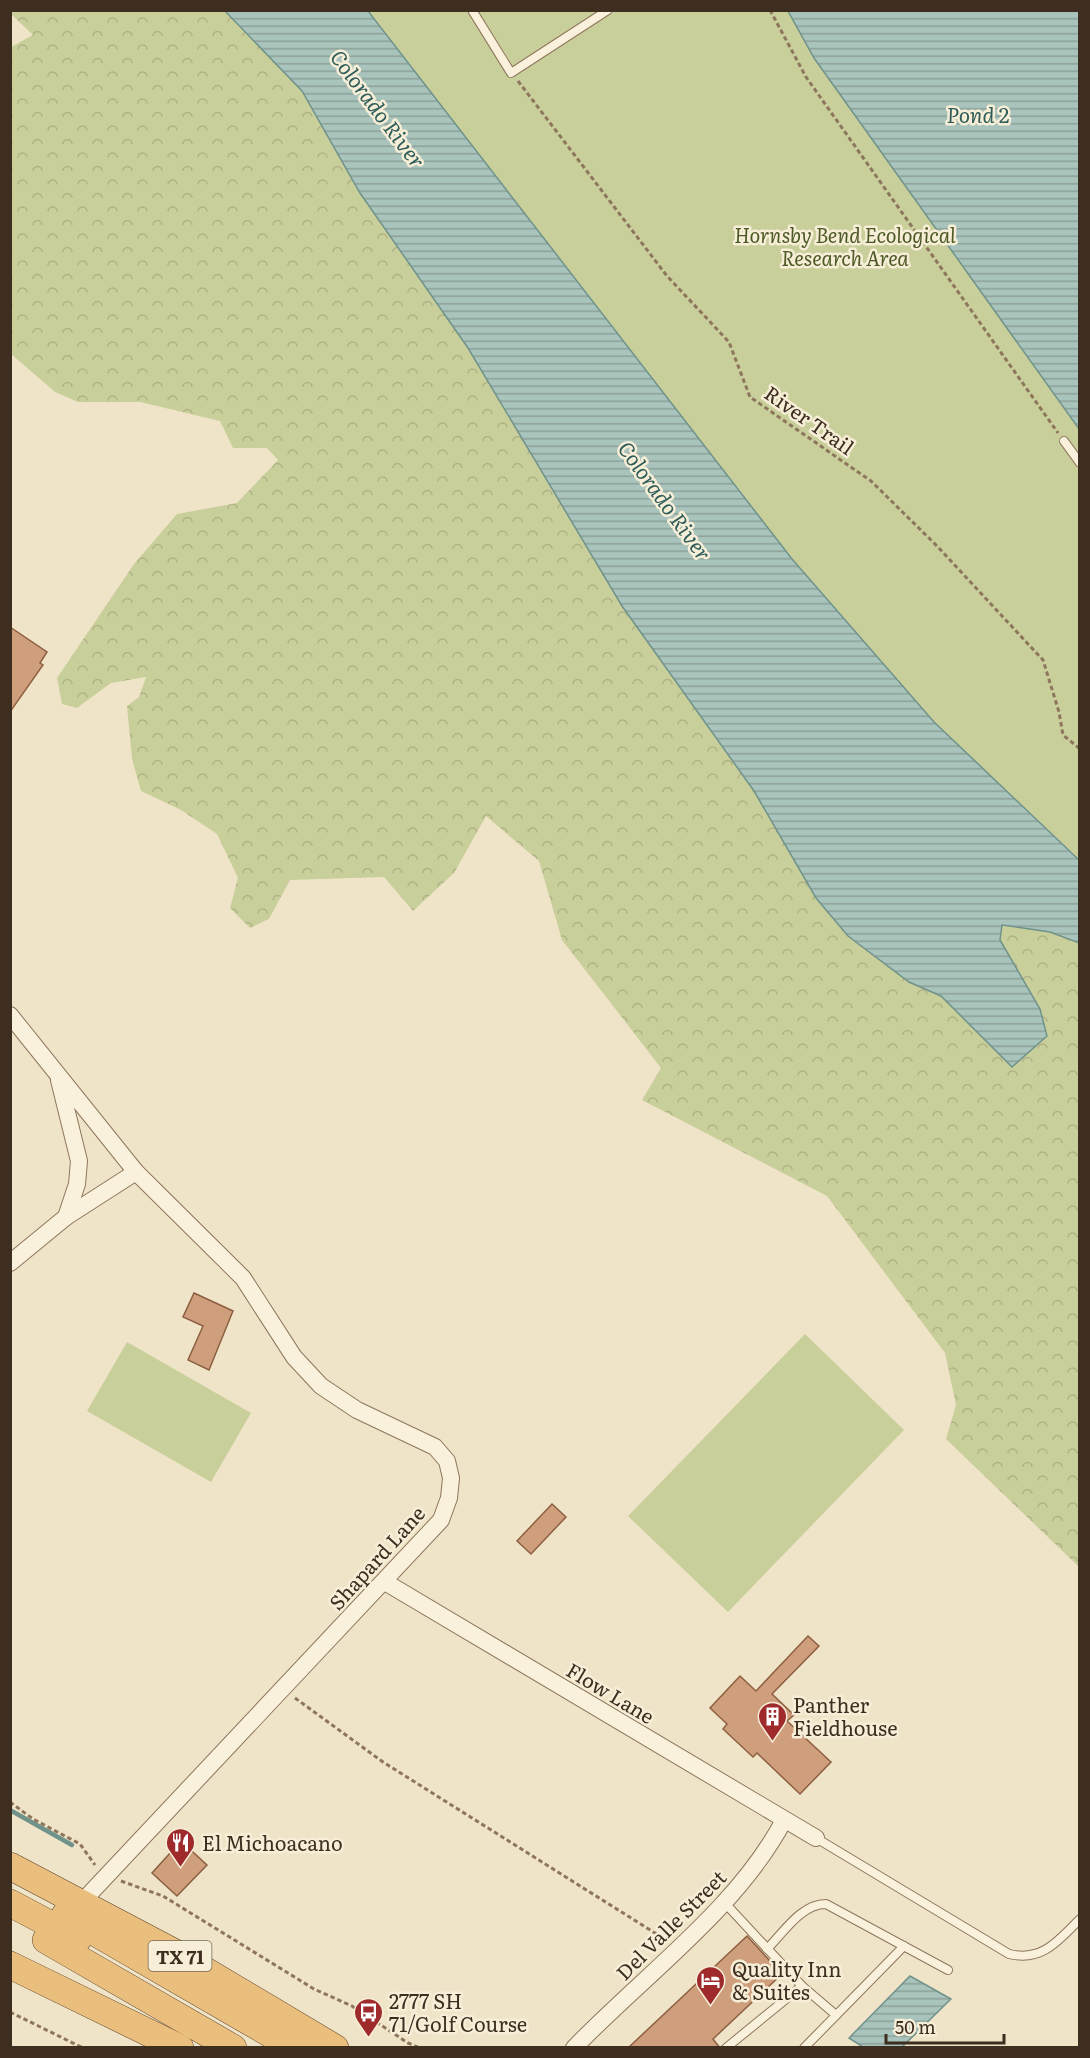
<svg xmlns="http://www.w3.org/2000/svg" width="1090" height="2058" font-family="Literata,serif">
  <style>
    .forest { fill: url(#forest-crowns) }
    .green { fill: #c9cf9b }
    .water { fill: url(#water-rules); stroke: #6f938a; stroke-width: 1.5 }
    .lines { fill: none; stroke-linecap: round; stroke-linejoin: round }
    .stream { stroke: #6f938a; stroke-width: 4.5 }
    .building { fill: #cf9f7d; stroke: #8d5f41; stroke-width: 1.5 }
    .service-casing { stroke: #8d765c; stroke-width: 10 }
    .minor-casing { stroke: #8d765c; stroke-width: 18 }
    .trunk-casing { stroke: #5b4430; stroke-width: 28 }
    .path { stroke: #8d765c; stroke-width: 3; stroke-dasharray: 4.5 3; stroke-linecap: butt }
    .service { stroke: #faf1dc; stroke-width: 8 }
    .minor { stroke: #faf1dc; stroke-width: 16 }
    .trunk { stroke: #eabe7c; stroke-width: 27 }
    .labels { text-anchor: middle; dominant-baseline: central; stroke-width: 5; stroke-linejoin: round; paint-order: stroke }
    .shield { fill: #f7eed8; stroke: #756857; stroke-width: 1.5 }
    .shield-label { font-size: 18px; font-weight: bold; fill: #3d2e20 }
    .park-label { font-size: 20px; font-style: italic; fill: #4d5a26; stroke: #f7eed8 }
    .street-label { font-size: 20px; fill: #3d2e20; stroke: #f7eed8 }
    .poi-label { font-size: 20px; fill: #3d2e20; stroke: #f7eed8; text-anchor: start }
    .water-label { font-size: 21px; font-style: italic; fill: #2f5d5a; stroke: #f7eed8 }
  </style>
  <defs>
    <pattern id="forest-crowns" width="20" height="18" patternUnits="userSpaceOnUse" patternTransform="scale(1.5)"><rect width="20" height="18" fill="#c9cf9b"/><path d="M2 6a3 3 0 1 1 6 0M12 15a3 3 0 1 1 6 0" fill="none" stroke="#aeb285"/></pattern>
    <pattern id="water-rules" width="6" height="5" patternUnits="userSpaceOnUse" patternTransform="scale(1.5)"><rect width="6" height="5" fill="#a9c4bc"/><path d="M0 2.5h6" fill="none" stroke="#8ba098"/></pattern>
  </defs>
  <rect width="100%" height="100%" fill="#f0e4c8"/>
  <path class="forest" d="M11 10 225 11 302 91 360 193 468 348 622 606 754 791 816 898 909 982 941 996 1012 1067 1040 1009 1000 940 1002 924 1050 932 1079 943V1567L946 1439 956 1405 945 1353 827 1196 642 1100 661 1068 562 940 539 861 486 816 454 873 413 911 384 877 290 880 269 919 250 928 230 908 238 878 217 834 181 810 141 791 132 759 127 706 139 697 146 677 111 683 77 708 62 704 57 678 134 564 177 514 237 503 278 460 267 448H233L220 421 140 402H78L55 392 11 354V47L33 35 11 14Z"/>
  <g class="green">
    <path d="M368 11H1079V860L934 722 792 559Z"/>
    <path d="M805 1334 904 1430 728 1612 628 1516Z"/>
    <path d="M127 1342 251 1413 211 1482 87 1411Z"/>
  </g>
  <g class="water">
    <path d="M225 11H368L792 559 934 722 1079 860V943L1050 932 1002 925 1000 940 1040 1009 1047 1036 1012 1067 941 996 909 982 848 936 816 898 754 791 622 606 468 348 360 193 302 91Z"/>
    <path d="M788 11H1079V429L814 58Z"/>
    <path d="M910 1976 951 1999 902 2047H863L849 2038Z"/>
  </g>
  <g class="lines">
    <path class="stream" d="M10 1810 72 1845"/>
  </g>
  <g class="building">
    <path d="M10 627 47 652 40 663 43 665 10 712Z"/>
    <path d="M194 1293 233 1311 209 1370 188 1360 203 1326 183 1317Z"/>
    <path d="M552 1504 566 1517 531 1554 517 1541Z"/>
    <path d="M808 1636 819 1646 772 1694 794 1715 787 1721 831 1762 800 1794 757 1753 753 1757 723 1729 727 1724 710 1708 740 1676 756 1691Z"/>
    <path d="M181 1841 207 1865 177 1896 152 1873Z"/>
    <path d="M747 1936 782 1974 713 2039 720 2048H628Z"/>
  </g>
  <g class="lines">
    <defs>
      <g id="service">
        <path d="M472 10 511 73 608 10"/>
        <path d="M1064 441 1080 463"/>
        <path d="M816 1838 1009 1954C1042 1962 1058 1941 1080 1919"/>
        <path d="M724 1902 802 1986 726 2048"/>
        <path d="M767 1949C784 1932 801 1904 826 1904L948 1970"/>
        <path d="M802 1986 836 2015"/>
        <path d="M804 2048 904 1946"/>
      </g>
      <g id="minor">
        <path d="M10 1015 136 1172 243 1278 294 1357 321 1386 357 1410 435 1447 447 1461 451 1478 449 1498 441 1520 81 1903"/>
        <path d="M59 1080 79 1161 77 1184 66 1217"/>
        <path d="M10 1263 66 1217 136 1172"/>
        <path d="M385 1582 816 1838"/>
        <path d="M574 2048C643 1976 738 1908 784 1820"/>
      </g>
      <g id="trunk">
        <path d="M10 1866 177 1954 335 2048"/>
        <path d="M10 1903 78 1939"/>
        <path d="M65 1915 295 2048"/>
        <path d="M46 1940 233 2048"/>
        <path d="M10 1965 180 2048"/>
      </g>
    </defs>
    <use href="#service" class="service-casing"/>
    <use href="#minor" class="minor-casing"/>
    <use href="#trunk" class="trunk-casing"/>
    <g class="path">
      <path d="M770 10 806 77 1058 433"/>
      <path d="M518 81 667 276 729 342 750 397 871 481 937 546 1043 660 1059 712 1063 735 1080 749"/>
      <path d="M295 1698 383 1762 666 1940"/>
      <path d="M10 1802 33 1819 80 1844 95 1865"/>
      <path d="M121 1881 163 1896 314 1989 352 2006 408 2043 420 2048"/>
      <path d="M10 2012 83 2048"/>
    </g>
    <use href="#service" class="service"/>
    <use href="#minor" class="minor"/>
    <use href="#trunk" class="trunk"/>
  </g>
  <defs>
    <symbol id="building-pin" viewBox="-11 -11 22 30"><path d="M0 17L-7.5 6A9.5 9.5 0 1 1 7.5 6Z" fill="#9e2a2b" stroke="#f7eed8"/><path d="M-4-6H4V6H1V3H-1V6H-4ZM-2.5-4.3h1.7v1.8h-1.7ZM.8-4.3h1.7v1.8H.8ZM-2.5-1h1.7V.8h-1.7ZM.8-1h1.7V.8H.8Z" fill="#fff"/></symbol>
    <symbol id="restaurant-pin" viewBox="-11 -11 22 30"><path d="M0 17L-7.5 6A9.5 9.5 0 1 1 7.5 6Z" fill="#9e2a2b" stroke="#f7eed8"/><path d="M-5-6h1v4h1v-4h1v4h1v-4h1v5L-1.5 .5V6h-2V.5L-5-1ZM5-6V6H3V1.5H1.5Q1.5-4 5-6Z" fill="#fff"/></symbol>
    <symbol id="hotel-pin" viewBox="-11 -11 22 30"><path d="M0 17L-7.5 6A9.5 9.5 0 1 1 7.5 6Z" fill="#9e2a2b" stroke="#f7eed8"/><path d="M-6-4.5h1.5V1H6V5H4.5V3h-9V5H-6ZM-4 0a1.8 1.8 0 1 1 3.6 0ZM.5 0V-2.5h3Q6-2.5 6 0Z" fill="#fff"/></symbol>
    <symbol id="bus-pin" viewBox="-11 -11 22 30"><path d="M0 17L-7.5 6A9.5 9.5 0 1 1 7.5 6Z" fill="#9e2a2b" stroke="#f7eed8"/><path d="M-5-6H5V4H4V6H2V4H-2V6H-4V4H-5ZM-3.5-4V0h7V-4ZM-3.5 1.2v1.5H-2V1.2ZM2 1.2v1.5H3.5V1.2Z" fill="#fff"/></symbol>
  </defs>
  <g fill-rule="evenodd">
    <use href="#building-pin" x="756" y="1700" width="33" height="45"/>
    <use href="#restaurant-pin" x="164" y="1826" width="33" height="45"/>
    <use href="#hotel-pin" x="694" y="1964" width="33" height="45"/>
    <use href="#bus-pin" x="352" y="1996" width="33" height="45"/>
  </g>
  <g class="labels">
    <rect class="shield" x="148.5" y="1941" width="63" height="30" rx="4.5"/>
    <g class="shield-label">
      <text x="180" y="1956">TX 71</text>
    </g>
    <g class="park-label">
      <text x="845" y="234">Hornsby Bend Ecological<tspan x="845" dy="23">Research Area</tspan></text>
    </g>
    <g class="street-label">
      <text transform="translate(810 419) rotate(35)">River Trail</text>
      <text transform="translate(376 1557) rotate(-48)">Shapard Lane</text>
      <text transform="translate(611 1692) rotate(31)">Flow Lane</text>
      <text transform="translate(670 1924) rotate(-45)">Del Valle Street</text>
    </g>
    <g class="poi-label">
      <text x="793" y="1704">Panther<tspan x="793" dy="23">Fieldhouse</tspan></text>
      <text x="202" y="1842">El Michoacano</text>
      <text x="732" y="1968">Quality Inn<tspan x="732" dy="23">&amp; Suites</tspan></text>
      <text x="389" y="2000">2777 SH<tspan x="389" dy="23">71/Golf Course</tspan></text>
    </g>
    <g class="water-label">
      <text transform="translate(379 108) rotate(53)">Colorado River</text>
      <text x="978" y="113">Pond 2</text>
      <text transform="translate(666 500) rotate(54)">Colorado River</text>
    </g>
  </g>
  <rect width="1090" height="2058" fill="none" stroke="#3d2e20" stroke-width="24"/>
  <path d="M886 2034v9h118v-9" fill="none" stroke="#3d2e20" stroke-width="3"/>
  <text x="895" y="2034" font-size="18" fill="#3d2e20" stroke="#f7eed8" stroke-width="4.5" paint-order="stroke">50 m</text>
</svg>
